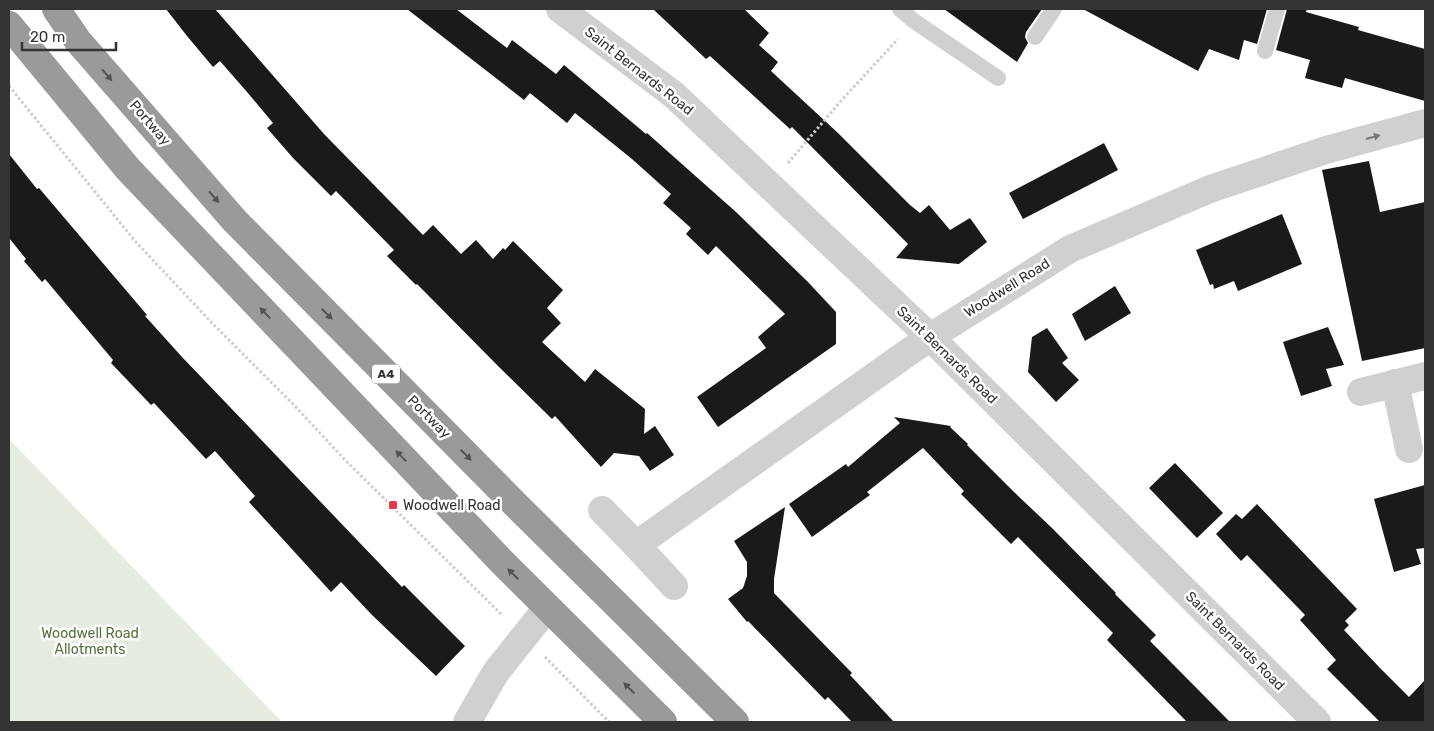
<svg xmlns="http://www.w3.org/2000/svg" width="1434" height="731" font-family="Rubik,sans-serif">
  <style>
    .green { fill: #e6ecdf }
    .building { fill: #1a1a1a }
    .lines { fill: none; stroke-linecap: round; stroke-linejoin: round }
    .path { stroke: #cdcdcd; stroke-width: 3; stroke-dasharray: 2.5 2.5; stroke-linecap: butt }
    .lane { stroke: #d0d0d0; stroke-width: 16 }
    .street { stroke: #d0d0d0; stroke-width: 28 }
    .highway { stroke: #9a9a9a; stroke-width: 28 }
    .oneway { fill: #525252 }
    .oneway2 { fill: #7a7a7a }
    .poi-dot { fill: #e63946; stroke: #fff; stroke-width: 2 }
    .labels { text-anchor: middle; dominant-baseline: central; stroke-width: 5; stroke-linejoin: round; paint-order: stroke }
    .shield { fill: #fff; stroke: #707070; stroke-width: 1 }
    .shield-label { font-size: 12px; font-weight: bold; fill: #333 }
    .street-label { font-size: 14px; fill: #333; stroke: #fff }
    .poi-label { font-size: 14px; fill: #333; stroke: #fff; text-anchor: start }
    .park-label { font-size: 14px; fill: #56703f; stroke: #fff }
  </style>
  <rect width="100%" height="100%" fill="#fff"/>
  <path class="green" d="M9 439 282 722H11L9 719Z"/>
  <g class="building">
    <path d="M166 9H215L324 134 423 235 433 225 461 254 476 240 493 259 503 248 505 250 513 241 563 290 547 308 561 323 542 342 585 382 595 369 645 409 644 434 655 426 674 455 650 471 639 456 614 453 601 467 555 416 552 419 498 366 417 284 416 285 387 256 394 250 336 191 331 196 293 158 267 128 273 123 247 92 220 61 213 67 187 36Z"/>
    <path d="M407 9H456L507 48 512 40 556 74 564 65 646 134 647 133 736 212 808 282 836 312V344L718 427 697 397 766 348 758 337 785 314 716 246 708 255 686 234 691 228 663 203 671 194 632 159 575 113 567 123 530 93 524 100Z"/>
    <path d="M653 9H744L769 33 759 45 778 62 771 71 838 133 910 205 920 213 929 205 950 230 970 218 987 242 959 264 896 258 908 244 792 127 790 129 710 56 706 59Z"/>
    <path d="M944 9H1042L1026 32 1025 37 1028 43 1017 62Z"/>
    <path d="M1083 9H1267L1257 44 1244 40 1239 60 1209 49 1198 71Z"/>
    <path d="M1287 9H1307L1306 12 1359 27 1358 30 1425 49V101L1345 78 1342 88 1305 78 1310 60 1276 50Z"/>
    <path d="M1104 143 1118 170 1023 219 1009 193Z"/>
    <path d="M9 154 37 189 39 188 147 315 145 316 182 357 402 587 404 585 465 646 436 676 372 615 341 582 331 592 249 502 255 496 215 451 206 459 154 403 151 405 111 363 113 360 45 279 42 282 24 261 26 259 9 238Z"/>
    <path d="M1369 161 1380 212 1425 202V348L1362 361 1322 170Z"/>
    <path d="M1282 214 1302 264 1238 291 1234 281 1214 289 1213 284 1210 285 1196 250Z"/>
    <path d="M1115 286 1131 313 1085 341 1072 314Z"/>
    <path d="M1328 327 1344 365 1326 369 1332 386 1301 396 1283 342Z"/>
    <path d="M1047 328 1068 358 1062 363 1079 380 1056 402 1028 372 1032 337Z"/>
    <path d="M894 417 951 426 950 427 968 444 967 445 1014 492 1052 528 1116 593 1115 594 1156 635 1150 641 1230 722H1187L1107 640 1113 633 1018 537 1011 544 961 494 964 491 923 448 867 492 870 495 812 537 789 504 846 464 848 467 900 423Z"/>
    <path d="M1175 463 1223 513 1197 538 1149 488Z"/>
    <path d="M1425 485V548L1416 549 1421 564 1394 572 1374 499Z"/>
    <path d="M1257 504 1357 609 1345 621 1349 625 1344 630 1380 668 1409 697 1425 680V722H1380L1327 669 1336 660 1300 620 1305 615 1247 555 1241 561 1216 534 1236 514 1242 519Z"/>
    <path d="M785 507 774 579V593L852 673 850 675 894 722H852L828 697 825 700 748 621 747 622 728 599 743 588 747 576V562L734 541Z"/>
  </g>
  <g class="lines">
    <g class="path">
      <path d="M9 86 135 241 212 323 293 404 344 459 503 616"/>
      <path d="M788 163 840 102 898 39"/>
      <path d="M545 657 609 722"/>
    </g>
    <g class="lane">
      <path d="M900 9 914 21 998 78"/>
      <path d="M1035 37 1054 9"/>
      <path d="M1265 51 1277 9"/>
    </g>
    <g class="street">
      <path d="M560 9 674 95 769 185 930 337 1317 722"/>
      <path d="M1395 383 1409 449"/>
      <path d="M1361 392 1425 376"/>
      <path d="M602 510 636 545 930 337 1070 249 1210 189 1326 150 1425 123"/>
      <path d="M636 545 674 586"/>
      <path d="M467 722 496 672 547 608"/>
    </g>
    <g class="highway">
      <path d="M56 9 78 41 235 221 517 506 735 722"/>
      <path d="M9 25 128 169 504 564 663 722"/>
    </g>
  </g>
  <defs><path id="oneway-solid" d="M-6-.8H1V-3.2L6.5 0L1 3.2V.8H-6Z" transform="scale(1.25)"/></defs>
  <g class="oneway">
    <use href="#oneway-solid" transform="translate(107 75) rotate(49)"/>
    <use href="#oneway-solid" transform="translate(214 197) rotate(49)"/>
    <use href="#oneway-solid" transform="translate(265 313) rotate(-134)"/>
    <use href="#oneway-solid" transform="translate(327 314) rotate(45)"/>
    <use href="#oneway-solid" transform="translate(466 455) rotate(45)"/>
    <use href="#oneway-solid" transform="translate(401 456) rotate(-134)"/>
    <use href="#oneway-solid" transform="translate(513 574) rotate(-135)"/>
    <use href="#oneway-solid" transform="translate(629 688) rotate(-135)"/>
  </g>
  <use class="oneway2" href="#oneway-solid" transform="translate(1373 137) rotate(-15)"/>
  <rect class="poi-dot" x="388" y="500" width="10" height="10" rx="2.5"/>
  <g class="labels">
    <rect class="shield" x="372" y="364.5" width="28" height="19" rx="4"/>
    <g class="shield-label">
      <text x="386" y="374">A4</text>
    </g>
    <g class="street-label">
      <text transform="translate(639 71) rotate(38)">Saint Bernards Road</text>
      <text transform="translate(150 123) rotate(49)">Portway</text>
      <text transform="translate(1007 288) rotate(-32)">Woodwell Road</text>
      <text transform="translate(947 355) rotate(44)">Saint Bernards Road</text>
      <text transform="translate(429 417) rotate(45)">Portway</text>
      <text transform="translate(1235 641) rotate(45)">Saint Bernards Road</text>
    </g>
    <g class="poi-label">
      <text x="403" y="505">Woodwell Road</text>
    </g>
    <g class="park-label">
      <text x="90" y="633">Woodwell Road<tspan x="90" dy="16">Allotments</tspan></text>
    </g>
  </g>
  <rect width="1434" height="731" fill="none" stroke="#333333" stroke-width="20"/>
  <path d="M22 42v8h94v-8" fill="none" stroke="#333333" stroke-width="2.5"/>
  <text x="30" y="42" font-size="15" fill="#333333" stroke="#ffffff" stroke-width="4" paint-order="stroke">20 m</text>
</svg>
